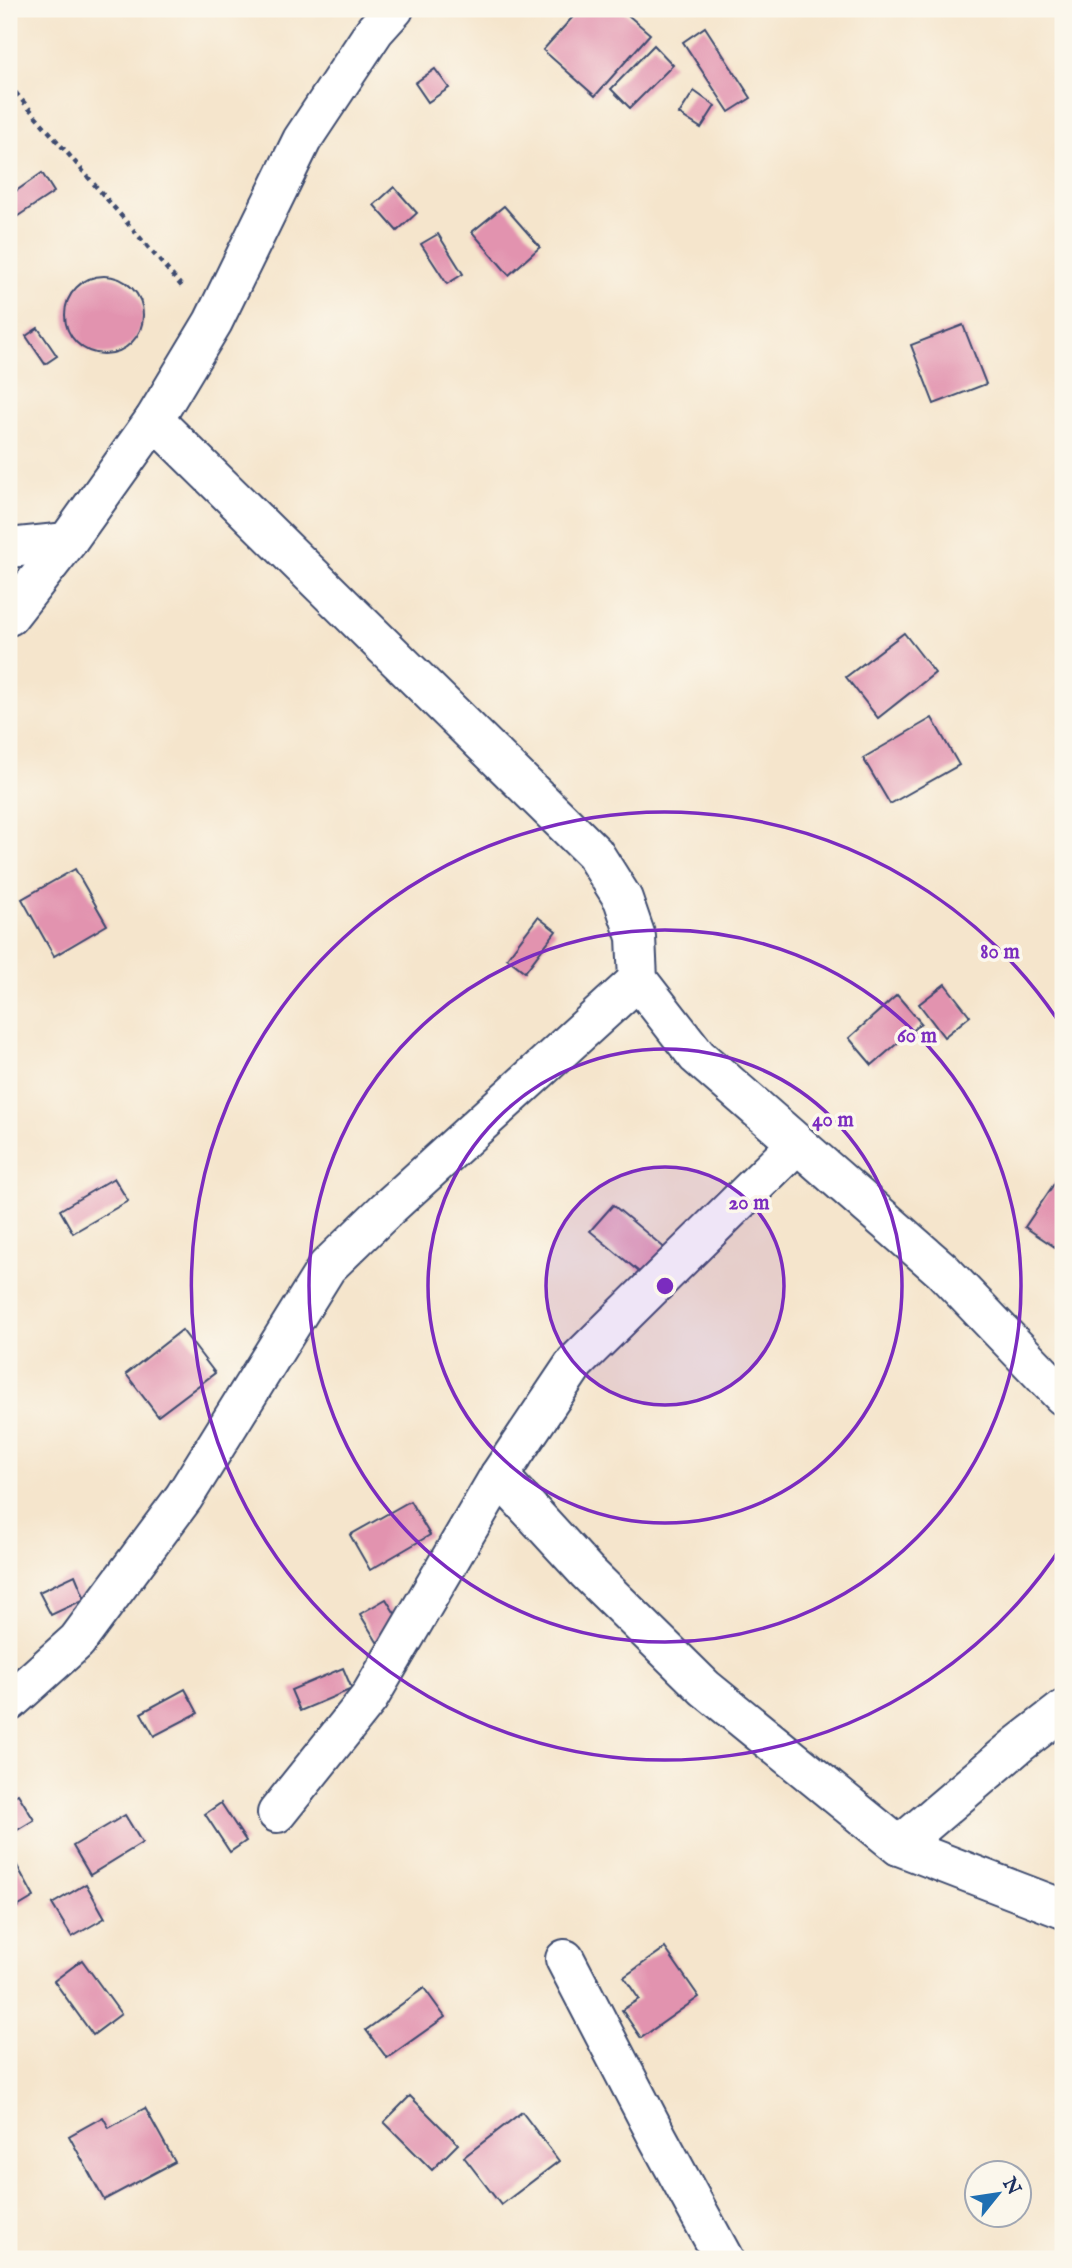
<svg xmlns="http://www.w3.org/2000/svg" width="1072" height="2268" font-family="'IM FELL English',serif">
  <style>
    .building { fill: #e293af }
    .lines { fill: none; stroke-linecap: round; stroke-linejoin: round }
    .minor-casing { stroke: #3c4a6e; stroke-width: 42 }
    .path { stroke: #3c4a6e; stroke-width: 4.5; stroke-dasharray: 5 5; stroke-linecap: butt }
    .minor { stroke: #fff; stroke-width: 38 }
    .ring { fill: none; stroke: #7b2cbf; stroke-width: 3.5 }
    .centre { fill: #7b2cbf; stroke: #fbf7ec; stroke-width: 3.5 }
    .ring-label { font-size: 21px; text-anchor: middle; font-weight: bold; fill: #7b2cbf; stroke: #fbf7ec; stroke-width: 7; stroke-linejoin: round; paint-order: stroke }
  </style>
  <rect width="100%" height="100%" fill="#fbf7ec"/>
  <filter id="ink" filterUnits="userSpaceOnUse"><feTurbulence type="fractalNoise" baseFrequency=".0143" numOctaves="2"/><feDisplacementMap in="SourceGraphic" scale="14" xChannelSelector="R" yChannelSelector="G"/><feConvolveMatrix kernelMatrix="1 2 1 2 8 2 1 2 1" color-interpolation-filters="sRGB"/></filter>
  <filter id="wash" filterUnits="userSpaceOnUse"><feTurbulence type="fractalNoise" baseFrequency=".00686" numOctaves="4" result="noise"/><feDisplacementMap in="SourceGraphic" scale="28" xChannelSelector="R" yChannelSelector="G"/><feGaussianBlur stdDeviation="1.57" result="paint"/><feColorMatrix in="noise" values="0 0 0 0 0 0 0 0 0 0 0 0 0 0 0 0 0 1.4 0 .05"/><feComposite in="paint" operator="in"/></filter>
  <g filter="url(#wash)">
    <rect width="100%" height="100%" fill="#f5e5cc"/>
    <g id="blocks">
      <g class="building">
        <path d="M580 9H621L650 34 595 96 543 50Z"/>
        <path d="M705 27 751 98 729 112 683 42Z"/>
        <path d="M654 45 673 65 630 108 611 89Z"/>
        <path d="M435 69 449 88 428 102 415 83Z"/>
        <path d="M694 91 715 106 701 128 679 114Z"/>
        <path d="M42 173 54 192 9 222V196Z"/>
        <path d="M394 187 417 213 397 231 374 205Z"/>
        <path d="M504 206 540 247 509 275 472 232Z"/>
        <path d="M438 234 463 274 447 284 421 244Z"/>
        <path d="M9 263 16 279 9 282Z"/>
        <circle cx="104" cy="315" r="39"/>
        <path d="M963 325 986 384 934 404 911 345Z"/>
        <path d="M38 328 57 356 45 364 26 336Z"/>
        <path d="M904 633 935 673 878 718 846 677Z"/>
        <path d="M932 718 959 765 890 804 863 758Z"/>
        <path d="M75 869 107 925 54 956 22 899Z"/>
        <path d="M538 917 556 931 525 972 507 958Z"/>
        <path d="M945 984 970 1016 944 1037 919 1004Z"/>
        <path d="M897 995 921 1023 872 1065 849 1038Z"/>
        <path d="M1060 1175 1063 1178V1248L1061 1251 1025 1227Z"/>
        <path d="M114 1178 128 1201 73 1233 60 1210Z"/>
        <path d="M613 1205 667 1250 644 1276 590 1231Z"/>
        <path d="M182 1330 215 1373 158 1416 126 1374Z"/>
        <path d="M410 1501 430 1535 370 1570 350 1535Z"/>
        <path d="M75 1575 85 1599 51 1615 39 1592Z"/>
        <path d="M386 1599 403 1627 377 1642 360 1614Z"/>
        <path d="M343 1668 352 1689 300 1711 291 1690Z"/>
        <path d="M185 1689 198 1713 154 1736 141 1713Z"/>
        <path d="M18 1794 34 1820 9 1835V1799Z"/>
        <path d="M221 1803 246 1841 230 1852 205 1814Z"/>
        <path d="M125 1815 142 1843 90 1875 73 1846Z"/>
        <path d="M9 1851 34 1897 12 1910 9 1904Z"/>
        <path d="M86 1884 105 1918 72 1937 52 1904Z"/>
        <path d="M665 1948 699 1997 641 2038 622 2010 639 1999 624 1977Z"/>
        <path d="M82 1960 121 2014 93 2035 54 1981Z"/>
        <path d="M424 1988 445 2017 387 2058 366 2030Z"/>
        <path d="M410 2096 458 2144 432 2170 384 2122Z"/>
        <path d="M145 2108 175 2162 104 2200 69 2136 103 2117 109 2128Z"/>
        <path d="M522 2112 559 2161 501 2205 464 2157Z"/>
      </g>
    </g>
  </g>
  <g filter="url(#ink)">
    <use href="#blocks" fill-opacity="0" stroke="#3c4a6e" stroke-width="2"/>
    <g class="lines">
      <defs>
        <g id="minor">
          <path d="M154 420 594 853 623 899 636 937 638 980 697 1056 943 1271 1063 1396"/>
          <path d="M9 548 67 542"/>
          <path d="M9 616 67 542 154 420 213 322 302 140 375 30 394 9"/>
          <path d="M499 1476 587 1572 705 1688 899 1846 1063 1909"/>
          <path d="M9 1702 77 1641 184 1497 327 1267 387 1209 638 980"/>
          <path d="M277 1813 369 1698 499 1476 575 1363 797 1144"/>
          <path d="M899 1846 1019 1744 1063 1710"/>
          <path d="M565 1959 658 2138 724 2259"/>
        </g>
      </defs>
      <use href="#minor" class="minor-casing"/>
      <path class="path" d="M9 85 184 289"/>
      <use href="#minor" class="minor"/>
    </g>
  </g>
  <circle cx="665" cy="1286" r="119" fill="#7b2cbf" fill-opacity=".12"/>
  <g class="ring">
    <circle cx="665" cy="1286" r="119"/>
    <circle cx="665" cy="1286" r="237"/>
    <circle cx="665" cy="1286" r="356"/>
    <path d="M1063 1544A474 474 0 1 1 1063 1028"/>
  </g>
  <circle cx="665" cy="1286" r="10" class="centre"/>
  <g class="ring-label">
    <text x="1000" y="958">80 m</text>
    <text x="917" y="1042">60 m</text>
    <text x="833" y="1126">40 m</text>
    <text x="749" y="1209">20 m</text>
  </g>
  <rect width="1072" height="2268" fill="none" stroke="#fbf7ec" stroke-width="35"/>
  <g transform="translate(998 2194) rotate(60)"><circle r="33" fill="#fbf7ec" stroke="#a1a7b3" stroke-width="2"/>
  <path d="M0-5L12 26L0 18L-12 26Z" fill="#1f6fb2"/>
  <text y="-10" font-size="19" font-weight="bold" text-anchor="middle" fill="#1b2f5e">N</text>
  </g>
</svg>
